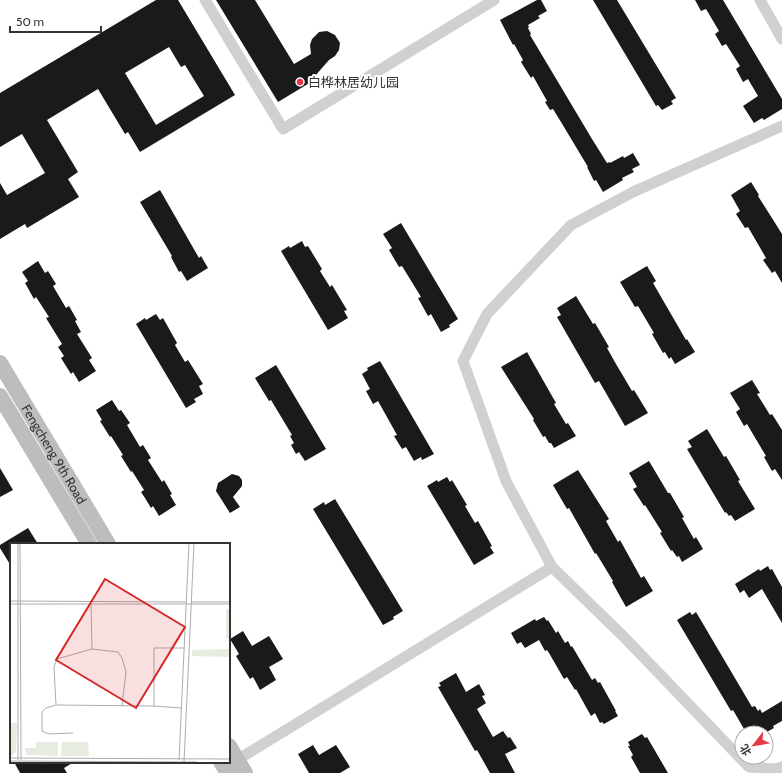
<svg xmlns="http://www.w3.org/2000/svg" width="782" height="773" font-family="Cabin,'Noto Sans SC',sans-serif">
  <style>
    .building { fill: #1a1a1a; fill-rule: evenodd }
    .lines { fill: none; stroke-linecap: round; stroke-linejoin: round }
    .street { stroke: #d0d0d0; stroke-width: 11 }
    .secondary { stroke: #bdbdbd; stroke-width: 16 }
    .poi-dot { fill: #e63946; stroke: #fff; stroke-width: 1.5 }
    .labels { text-anchor: middle; dominant-baseline: central; stroke-width: 4; stroke-linejoin: round; paint-order: stroke }
    .poi-label { font-size: 13px; fill: #333; stroke: #fff; text-anchor: start }
    .street-label { font-size: 13px; fill: #333; stroke: #fff }
    .inset-road { fill: none; stroke: #adadad; stroke-width: 1 }
    .view { fill: #d62828; fill-opacity: 0.15; stroke: #d62828; stroke-width: 2 }
    .inset-edge { fill: none; stroke: #333; stroke-width: 2 }
  </style>
  <rect width="100%" height="100%" fill="#fff"/>
  <g class="building">
    <path d="M156 0H178L235 95 140 152 128 132 125 134 98 89 47 120 78 172 68 179 79 197 27 228 25 224 0 239V183L7 195 45 173 22 134 0 147V93ZM169 47 181 67 185 65 204 96 156 125 125 73Z"/>
    <path d="M216 0H255L294 64 311 54 310 45 312 39 319 32 327 31 335 35 340 43 339 50 335 56 329 60 315 76 316 79 278 102Z"/>
    <path d="M537 0H541L547 11 538 16 540 18 528 25 529 27 528 28 531 34 530 35 592 139 607 163 610 162V163L623 156 624 158 633 153 640 165 632 169 634 172 622 178 623 180 603 192 596 180 594 181 587 167H588L561 122 553 109 550 110 545 102 547 101 533 76 531 78 521 62 523 60 514 44 513 45 500 20Z"/>
    <path d="M593 0H617L676 98 671 101 673 104 662 110 658 105 656 106Z"/>
    <path d="M695 0H723L782 99V109L764 120 762 118 754 123 743 106 758 96 748 79 743 82 736 69 740 66 726 44 722 46 715 34 719 31 706 9 701 11Z"/>
    <path d="M751 182 759 195 758 196 782 234V283L775 271 772 273 763 260 766 258 748 227 745 228 736 214 740 211 731 195Z"/>
    <path d="M160 190 199 258 201 256 208 268 187 281 181 271 179 272 171 257 172 256 140 202Z"/>
    <path d="M401 223 458 319 449 325 450 327 441 332 431 314 428 316 418 298 421 297 402 266 399 267 389 250 392 248 383 234Z"/>
    <path d="M302 241 305 247 308 246 322 269 320 271 330 287 332 285 347 310 344 311 348 318 328 330 281 251 289 246 290 248Z"/>
    <path d="M38 261 45 273 48 271 56 284 53 286 66 308 69 306 77 320 75 321 81 332 77 334 92 358 89 360 96 371 79 382 73 372 71 374 61 358 64 356 58 347 62 344 46 318 49 317 36 297 34 299 25 283 28 281 22 272Z"/>
    <path d="M647 266 656 281 653 283 686 340 687 339 695 352 675 364 671 357 669 359 665 352 663 353 652 334 654 333 638 306 635 307 620 282Z"/>
    <path d="M576 296 593 324 595 323 609 347 607 348 616 364 632 391 634 390 648 413 625 426 599 381 595 383 557 317 561 315 557 308Z"/>
    <path d="M156 314 160 320 163 318 177 343 175 345 185 362 188 360 203 384 199 386 203 394 194 399 196 402 186 408 136 324 145 318 146 320Z"/>
    <path d="M527 352 556 403 554 404 566 424 568 423 576 436 554 448 551 443H549L545 436 543 437 533 420 534 419 501 367Z"/>
    <path d="M380 361 434 454 422 460 421 457 414 461 406 447 402 449 394 436 397 435 378 401 373 404 366 391 370 389 362 374 368 370 367 368Z"/>
    <path d="M276 365 326 449 305 461 299 452 296 454 291 445 294 443 290 436 292 435 271 400 269 401 255 378Z"/>
    <path d="M752 380 760 393 757 394 770 415 772 414 782 430V480L775 469 772 471 764 457 766 456 747 424 744 426 736 412 740 409 730 393Z"/>
    <path d="M112 400 119 411 121 410 130 423 127 425 140 447 143 445 151 458 148 460 162 482 164 480 172 494 170 495 176 505 159 516 153 506 151 508 145 498 141 492 144 490 132 471 131 472 121 456 123 455 111 436 110 437 100 421 102 420 96 410Z"/>
    <path d="M707 429 724 457 726 456 740 480 738 481 755 509 735 521 731 515 729 516 726 512 725 513 687 449 692 447 688 441Z"/>
    <path d="M649 461 668 493H670L684 517 682 518 694 539 696 537 703 549 682 562 679 556 677 557 672 550 671 551 660 533 662 532 645 505 644 506 633 489 637 487 629 473Z"/>
    <path d="M0 468 13 490 0 497Z"/>
    <path d="M578 470 609 519 606 521 618 542 620 540 641 578 644 576 653 591 626 607 612 582 613 581 596 553 595 554 569 508 567 509 553 485Z"/>
    <path d="M232 474 239 476 242 480V486L233 497 240 507 230 513 216 491 218 483Z"/>
    <path d="M447 477 450 482 452 480 467 505 465 506 475 523 478 521 492 546 490 547 494 553 474 565 427 486 437 480 438 482Z"/>
    <path d="M335 499 403 611 393 617 394 619 383 625 313 509 324 502 325 505Z"/>
    <path d="M28 528 38 544H11V566L0 548V545Z"/>
    <path d="M768 566 770 570 772 569 782 587V623L762 589 749 598 744 590 740 593 735 584 759 569 760 571Z"/>
    <path d="M690 612 692 615 696 612 752 707 755 706 758 711 760 709 762 713 782 701V721L773 726 774 728 765 733H748L745 728 744 729 733 710 731 711 677 620Z"/>
    <path d="M544 617 547 621 548 620 556 633 558 631 565 643 568 641 571 647 572 646 592 680 595 678 598 683 600 682 616 711H615L618 716 604 724 602 722 600 723 595 713 591 716 576 689 575 690 567 677 564 679 549 653 547 650 545 651 539 640 525 648 521 642 517 644 511 633 535 619 536 621Z"/>
    <path d="M243 631 252 646 269 636 283 659 269 667 276 680 260 690 253 677 250 679 236 656 239 654 230 639Z"/>
    <path d="M456 673 466 692 479 684 485 695 482 696 486 703 477 709 493 737 503 731 508 738 510 737 517 748 505 754 515 773H490L477 750 475 751 438 687 441 686 439 683Z"/>
    <path d="M642 734 645 738 647 737 668 773H640L631 757 633 755 628 746H630L628 742Z"/>
    <path d="M313 745 319 755 336 745 350 767 340 773H309L298 754Z"/>
    <path d="M14 762H74L64 768 67 773H20Z"/>
  </g>
  <g class="lines">
    <g class="street">
      <path d="M205 0 283 129 494 0"/>
      <path d="M760 0 782 39"/>
      <path d="M782 126 635 191 571 225 487 314 463 361 506 481 552 567 624 637 749 767 774 769 782 767"/>
      <path d="M237 760 552 567"/>
    </g>
    <g class="secondary">
      <path id="s1" d="M0 363 108 544"/>
      <path d="M0 396 89 544"/>
      <path d="M229 746 245 773"/>
      <path d="M221 762 228 773"/>
    </g>
  </g>
  <circle class="poi-dot" cx="300" cy="82" r="4"/>
  <g class="labels">
    <g class="poi-label">
      <text x="308" y="82">白桦林居幼儿园</text>
    </g>
    <g class="street-label">
      <text stroke="none"><textPath href="#s1" startOffset="106">Fengcheng 9th Road</textPath></text>
    </g>
  </g>
  <g transform="translate(10 543)">
    <rect width="220" height="220" fill="#fff"/>
    <path d="M216 66H220V95H216ZM220 106V114L182 113V107ZM0 180H7L6 209 1 213ZM26 199H48V213L16 212 15 205H26ZM52 199H78L79 213H51Z" fill="#e6ecdf"/>
    <path class="inset-road" d="M8 0V217M10 0 11 217M0 58 177 59M181 59H220M0 61H220M81 61 82 106M46 162 44 124 47 116 82 106 108 109 112 115 116 129 112 162M171 165 144 163V105H175M63 190 39 191 32 188V169L36 165 46 162 144 163M0 215 220 216M169 217 179 0M0 218 187 219M174 219 184 0"/>
    <path class="view" d="M95 36 175 84 126 165 46 117Z"/>
    <rect width="220" height="220" class="inset-edge"/>
  </g>
  <g transform="translate(754 745) rotate(239)"><circle r="19" fill="#ffffff" stroke="#adadad"/>
  <path d="M0-3L7 15L0 10L-7 15Z" fill="#e63946"/>
  <text y="-6" font-size="11" font-weight="bold" text-anchor="middle" fill="#333333">北</text>
  </g>
  <path d="M10 26v6h91v-6" fill="none" stroke="#333333" stroke-width="2"/>
  <text x="16" y="26" font-size="12" fill="#333333" stroke="#ffffff" stroke-width="3" paint-order="stroke">50 m</text>
</svg>
